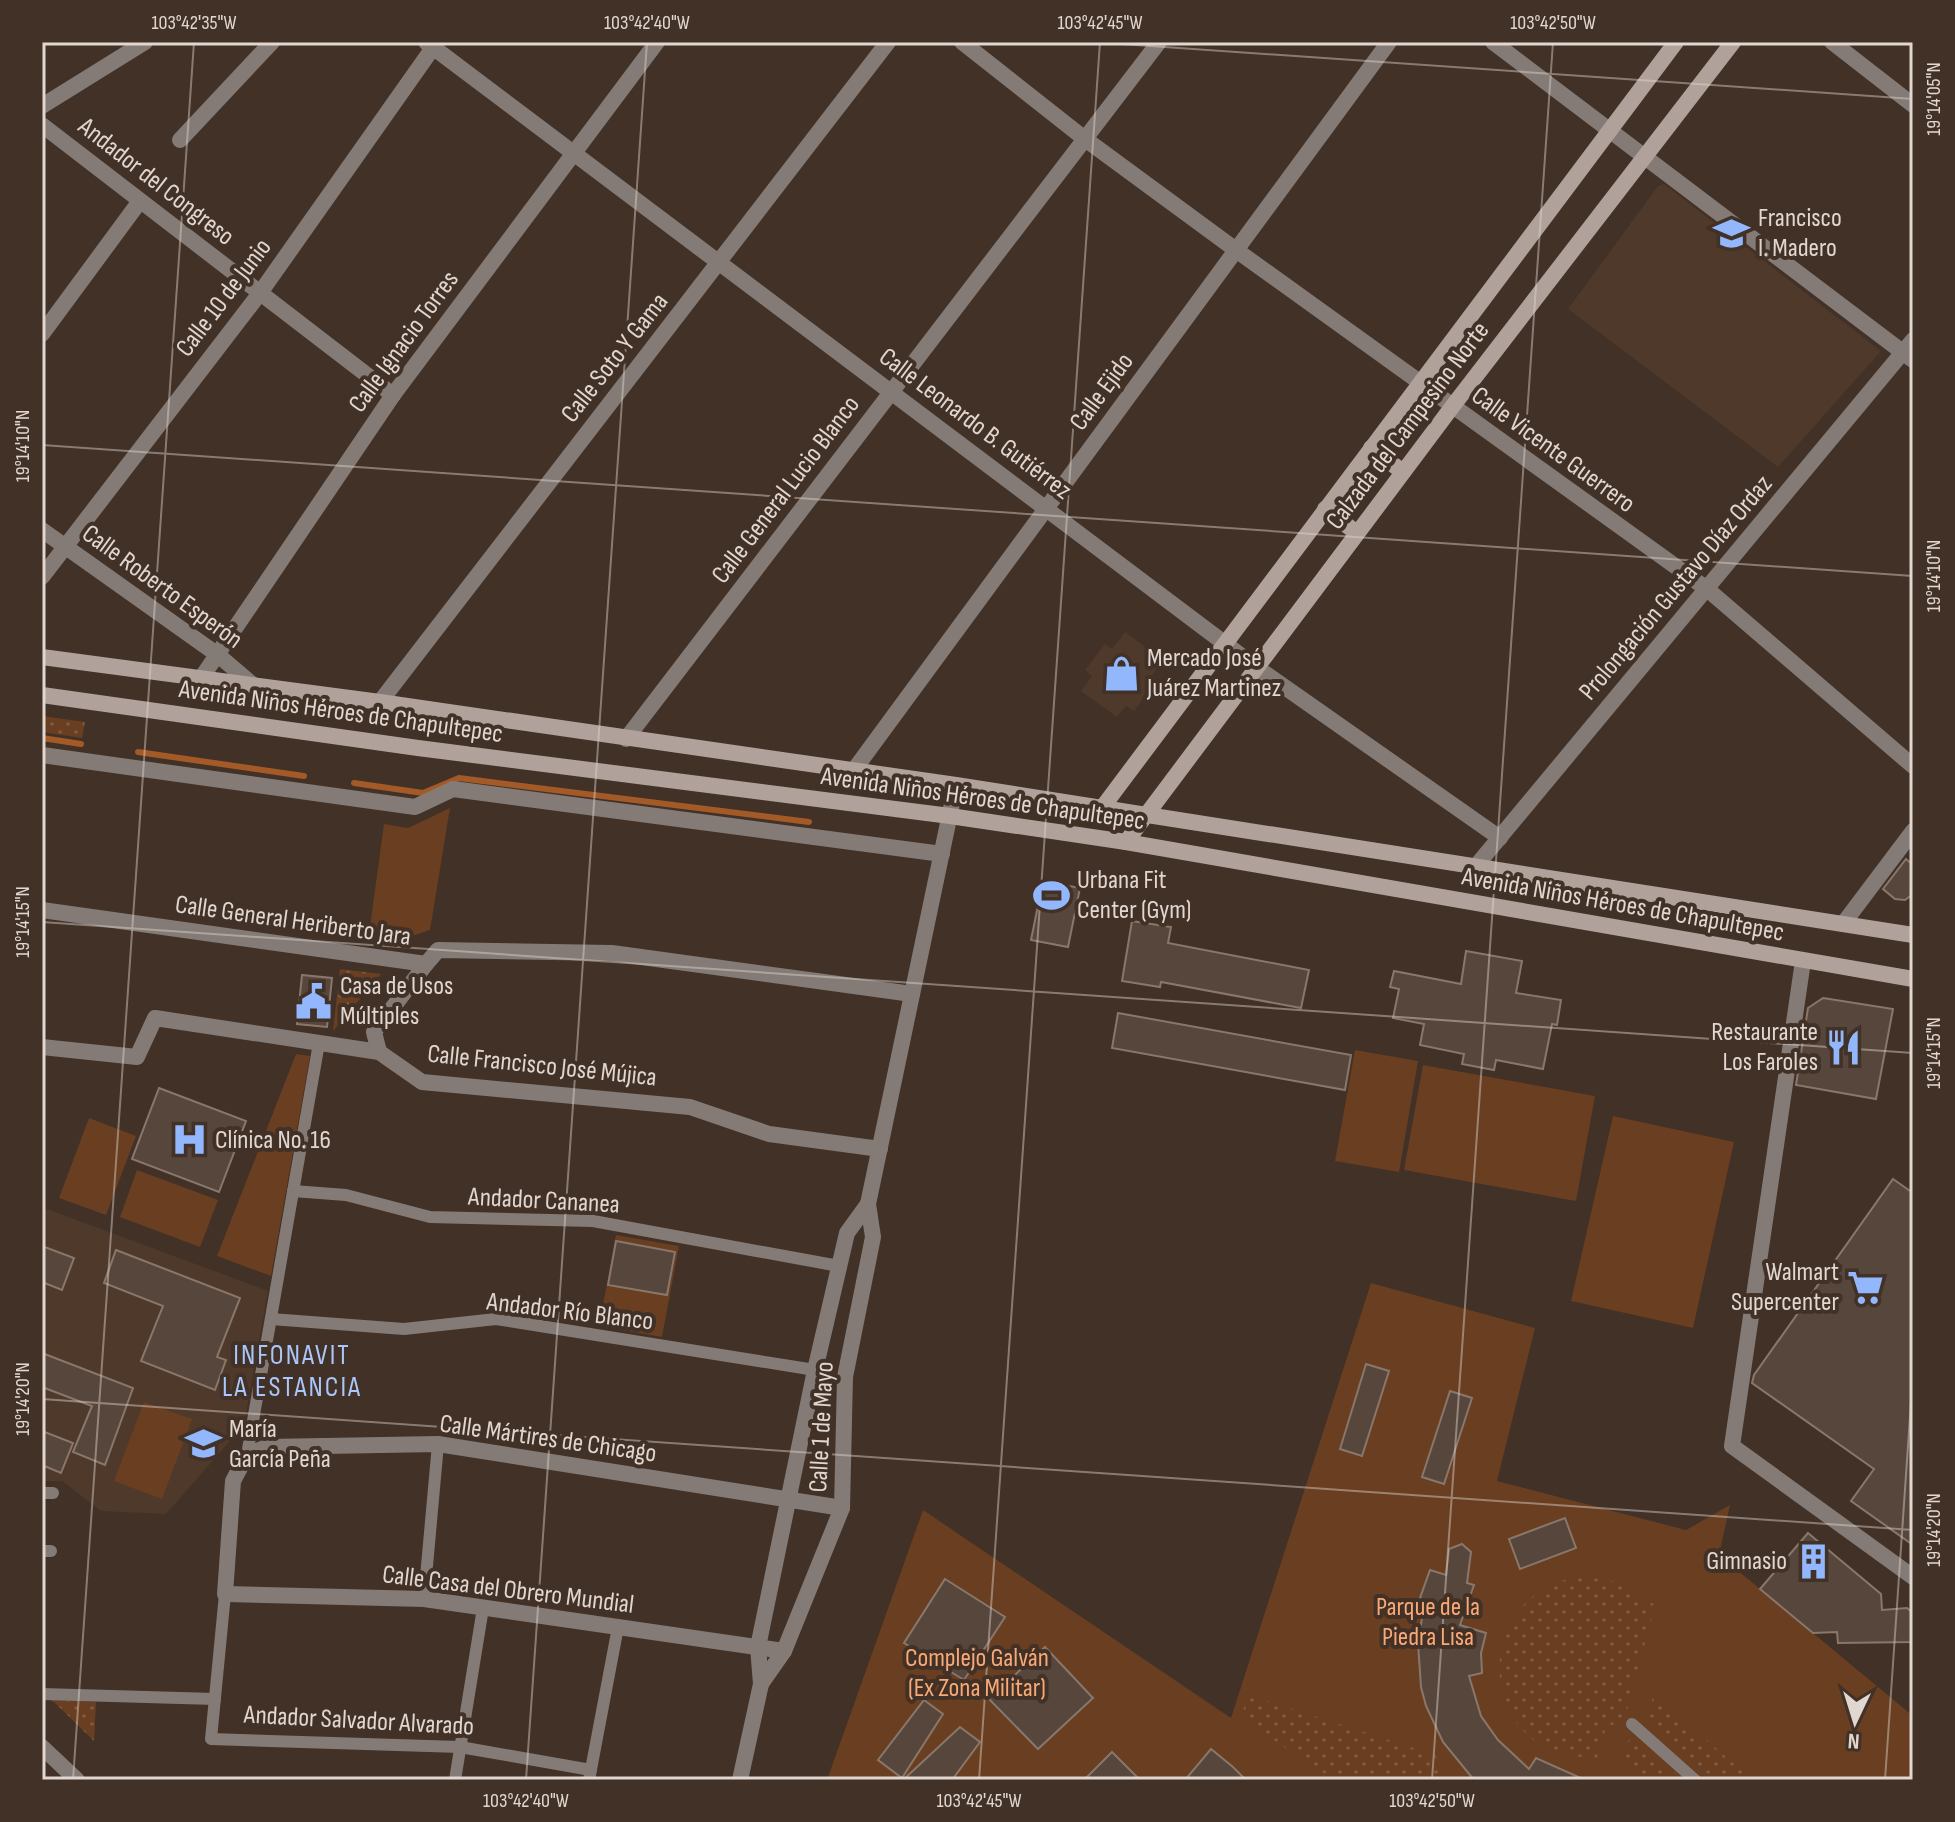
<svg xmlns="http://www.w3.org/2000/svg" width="1955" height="1822" font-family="'Sofia Sans Condensed',sans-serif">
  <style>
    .built { fill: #4f392b }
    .green { fill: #693e21 }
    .garden { fill: url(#garden-dots) }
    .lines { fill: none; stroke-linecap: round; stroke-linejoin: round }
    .stream { stroke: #a35a27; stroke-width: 6 }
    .building { fill: #57463c; stroke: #8a776b; stroke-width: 2 }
    .pedestrian { stroke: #847b76; stroke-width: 12 }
    .minor { stroke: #847b76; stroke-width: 16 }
    .tertiary { stroke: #847b76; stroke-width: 16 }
    .secondary { stroke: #b0a29a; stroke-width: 16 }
    .ticks { fill: none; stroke: #e1d7d0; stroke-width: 2; stroke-opacity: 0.45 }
    .labels { text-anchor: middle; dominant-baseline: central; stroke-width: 8; stroke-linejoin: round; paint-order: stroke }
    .street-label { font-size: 26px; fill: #e1d7d0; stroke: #413127 }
    .poi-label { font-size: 26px; fill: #e1d7d0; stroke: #413127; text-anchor: start }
    .park-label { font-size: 26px; fill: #faa976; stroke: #413127 }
    .neighbourhood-label { font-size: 28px; letter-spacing: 2px; fill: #aac6fa; stroke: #413127 }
    .neatline { fill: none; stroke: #e1d7d0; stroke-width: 3 }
    .ticks-label { font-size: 20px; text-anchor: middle; fill: #e1d7d0 }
  </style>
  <defs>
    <pattern id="garden-dots" width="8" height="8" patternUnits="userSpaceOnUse" patternTransform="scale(2)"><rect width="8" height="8" fill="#693e21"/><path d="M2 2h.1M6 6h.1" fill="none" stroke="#7e5940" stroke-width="1.8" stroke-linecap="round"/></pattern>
  </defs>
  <rect width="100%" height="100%" fill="#413127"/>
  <g class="built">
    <path d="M1664 184 1881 351 1778 467 1568 309 1658 186Z"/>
    <path d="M1125 632 1163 660 1152 675 1157 680 1134 711 1126 706 1117 717 1081 691 1092 676 1085 670 1105 644 1112 649Z"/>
    <path d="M42 1207 268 1291 244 1425 166 1514 101 1511 62 1481H42Z"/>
  </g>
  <g class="green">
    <path d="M450 808 430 930 403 939 369 934 384 824 408 828Z"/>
    <path d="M1355 1050 1418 1061 1399 1172 1335 1161Z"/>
    <path d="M296 1054 310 1056 271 1276 217 1256Z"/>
    <path d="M1423 1065 1595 1096 1576 1201 1404 1170Z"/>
    <path d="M1613 1116 1734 1142 1693 1328 1571 1301Z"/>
    <path d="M89 1118 136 1136 106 1215 59 1198Z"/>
    <path d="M137 1170 218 1200 200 1247 120 1217Z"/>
    <path d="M616 1235 679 1246 662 1337 599 1326Z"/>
    <path d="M1371 1283 1535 1328 1497 1481 1686 1530 1730 1505 1719 1555 1913 1716V1780H827L923 1510 1231 1718Z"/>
    <path d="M144 1402 192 1419 162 1499 114 1481Z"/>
  </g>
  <g class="garden">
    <path d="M42 716 85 722 82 738 42 732Z"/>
    <path d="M340 969 381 974 333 1031Z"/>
    <path d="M1591 1577 1622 1583 1655 1605 1626 1714 1605 1731 1597 1758C1579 1757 1560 1756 1544 1747 1477 1709 1488 1605 1561 1581 1570 1578 1582 1578 1591 1577Z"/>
    <path d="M1653 1694 1753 1780H1715L1649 1724Z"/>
    <path d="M1249 1695 1435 1755 1453 1780H1334L1240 1718Z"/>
    <path d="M52 1700 96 1702 94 1741Z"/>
    <path d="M1632 1738 1684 1780H1654L1618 1760 1624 1744Z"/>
  </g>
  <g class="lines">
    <g class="stream">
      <path d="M42 738 81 744"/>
      <path d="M138 752 304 776"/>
      <path d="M354 783 423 793 459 778 809 822"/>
    </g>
  </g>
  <g class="building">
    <path d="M1906 859 1913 865V894L1905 900 1895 899 1883 889Z"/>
    <path d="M1043 881 1080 888 1068 947 1031 940Z"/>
    <path d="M1132 921 1171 927 1168 943 1309 970 1301 1008 1161 982 1160 987 1122 981Z"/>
    <path d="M1466 951 1522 961 1516 993 1561 1000 1557 1025 1552 1024 1543 1069 1496 1060 1494 1070 1462 1064 1464 1054 1420 1045 1424 1024 1393 1018 1399 989 1390 987 1394 971 1461 984Z"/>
    <path d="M302 975 332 978 327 1027 297 1024Z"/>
    <path d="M1823 998 1893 1009 1876 1099 1796 1085 1808 1008Z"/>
    <path d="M1118 1013 1351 1055 1345 1090 1112 1048Z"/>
    <path d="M159 1088 246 1121 219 1192 132 1159Z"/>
    <path d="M1893 1179 1913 1193V1545L1851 1501 1874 1469 1752 1383 1754 1375Z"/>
    <path d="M616 1241 675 1252 667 1295 608 1285Z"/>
    <path d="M42 1246 74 1258 62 1290 42 1282Z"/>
    <path d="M116 1250 240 1298 217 1357 226 1360 215 1390 141 1361 163 1306 104 1283Z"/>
    <path d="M42 1353 133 1388 105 1465 73 1452 92 1406 42 1387Z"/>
    <path d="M1366 1364 1389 1371 1362 1456 1340 1449Z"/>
    <path d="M1450 1391 1472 1398 1444 1484 1422 1477Z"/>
    <path d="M42 1431 73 1443 61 1473 42 1465Z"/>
    <path d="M1565 1518 1576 1548 1520 1569 1509 1539Z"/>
    <path d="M1808 1533 1881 1594 1882 1610 1907 1608 1913 1613V1642L1838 1643 1837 1632 1813 1633 1760 1589Z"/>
    <path d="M1462 1544 1471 1552 1467 1583 1474 1585 1460 1625 1486 1633 1481 1653 1482 1673 1469 1676 1481 1716 1498 1740 1529 1769 1536 1758 1585 1780H1474L1443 1742 1426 1706 1421 1687 1418 1643 1425 1600 1420 1598 1430 1570 1446 1575 1449 1549Z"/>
    <path d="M945 1579 1005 1617 964 1680 904 1643Z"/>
    <path d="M1045 1647 1093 1698 1038 1749 989 1699Z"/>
    <path d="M924 1700 943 1714 902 1778 878 1760Z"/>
    <path d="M960 1727 980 1742 952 1780H903Z"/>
    <path d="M1211 1749 1233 1767 1246 1780H1185Z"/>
    <path d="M1112 1752 1140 1780H1084Z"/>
  </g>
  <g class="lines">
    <g class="pedestrian">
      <path d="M293 1191 346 1195 430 1217 593 1221 839 1266"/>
      <path d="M271 1319 404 1329 496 1319 815 1370"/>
      <path d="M247 1455 319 1043"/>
      <path d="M42 1493H53"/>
      <path d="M42 1551H51"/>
      <path d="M225 1594 211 1739 460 1747 591 1770"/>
      <path d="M424 1599 438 1444"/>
      <path d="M42 1694 215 1699"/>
      <path d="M1632 1724 1695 1780"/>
      <path d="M455 1780 483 1608"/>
      <path d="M589 1780 618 1627"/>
    </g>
    <g class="minor">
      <path d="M426 42 1256 667 1500 838"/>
      <path d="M962 42 1085 139 1236 250 1707 589 1913 766"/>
      <path d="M42 125 393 395"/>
      <path d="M180 140 272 42"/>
      <path d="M42 334 140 201"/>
      <path d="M42 530 218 655 252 684"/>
      <path d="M42 577 260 293 437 42"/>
      <path d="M202 677 393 395 657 42"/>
      <path d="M380 702 888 42"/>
      <path d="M626 739 1159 42"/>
      <path d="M42 755 415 807 453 789 942 854"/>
      <path d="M854 770 1389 42"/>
      <path d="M1476 866 1913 340"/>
      <path d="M42 910 426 964 438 950 612 953 912 994"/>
      <path d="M1843 924 1913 831"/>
      <path d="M1803 961 1732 1446 1913 1577"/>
      <path d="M42 1047 137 1057 155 1018 379 1052 422 1082 690 1107 769 1134 880 1149"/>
      <path d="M379 1052 374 1032 426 964"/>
      <path d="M784 1651 424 1599 225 1594 233 1481 247 1455 267 1447 438 1444 842 1508"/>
      <path d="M42 1747 77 1780"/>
    </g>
    <g class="tertiary">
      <path d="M1493 42 1913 360"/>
      <path d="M1832 42 1913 105"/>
      <path d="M42 106 145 42"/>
      <path d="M761 1684 784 1651 842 1508 845 1377 873 1237 868 1204 956 785"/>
      <path d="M740 1780 761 1684 758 1647 815 1370 847 1233 868 1204"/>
    </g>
    <g class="secondary">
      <path d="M1371 448 1403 472"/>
      <path d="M1325 509 1357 533"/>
      <path d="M42 657 380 702 956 785 1913 935"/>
      <path d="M42 695 418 748 950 816 1126 842 1913 979"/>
      <path d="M1102 808 1676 42"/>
      <path d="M1126 842 1452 407 1733 42"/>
    </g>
  </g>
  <path class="ticks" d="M1093 42 1913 99M42 445 1913 576M42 922 1913 1053M42 1399 1913 1530M73 1780 194 42M526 1780 647 42M979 1780 1100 42M1432 1780 1553 42M1885 1780 1913 1373"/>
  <defs>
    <symbol id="school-bare" viewBox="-9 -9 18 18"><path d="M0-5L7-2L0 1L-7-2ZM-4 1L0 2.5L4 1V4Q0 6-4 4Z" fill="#92b7fd" stroke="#413127" stroke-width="2.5" paint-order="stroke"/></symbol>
    <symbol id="shop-bare" viewBox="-9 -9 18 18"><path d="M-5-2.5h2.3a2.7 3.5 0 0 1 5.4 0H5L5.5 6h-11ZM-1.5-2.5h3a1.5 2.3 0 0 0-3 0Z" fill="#92b7fd" stroke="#413127" stroke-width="2.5" paint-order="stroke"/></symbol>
    <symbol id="stadium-bare" viewBox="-9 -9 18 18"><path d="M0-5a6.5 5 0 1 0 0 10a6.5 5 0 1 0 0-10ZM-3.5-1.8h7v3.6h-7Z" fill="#92b7fd" stroke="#413127" stroke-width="2.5" paint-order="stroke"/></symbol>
    <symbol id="civic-bare" viewBox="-9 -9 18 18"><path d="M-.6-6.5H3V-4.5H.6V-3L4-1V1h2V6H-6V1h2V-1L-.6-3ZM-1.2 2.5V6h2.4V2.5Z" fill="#92b7fd" stroke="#413127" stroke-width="2.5" paint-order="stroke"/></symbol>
    <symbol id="restaurant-bare" viewBox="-9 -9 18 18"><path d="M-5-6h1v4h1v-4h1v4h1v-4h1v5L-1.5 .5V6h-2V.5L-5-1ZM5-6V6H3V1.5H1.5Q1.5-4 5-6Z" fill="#92b7fd" stroke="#413127" stroke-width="2.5" paint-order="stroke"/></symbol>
    <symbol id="hospital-bare" viewBox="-9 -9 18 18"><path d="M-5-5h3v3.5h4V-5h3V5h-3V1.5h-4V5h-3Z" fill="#92b7fd" stroke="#413127" stroke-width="2.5" paint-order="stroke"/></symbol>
    <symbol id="supermarket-bare" viewBox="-9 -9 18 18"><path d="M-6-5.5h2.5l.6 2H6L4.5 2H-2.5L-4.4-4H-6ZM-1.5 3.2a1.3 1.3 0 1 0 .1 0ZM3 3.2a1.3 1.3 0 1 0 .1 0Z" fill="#92b7fd" stroke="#413127" stroke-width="2.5" paint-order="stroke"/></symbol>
    <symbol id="building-bare" viewBox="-9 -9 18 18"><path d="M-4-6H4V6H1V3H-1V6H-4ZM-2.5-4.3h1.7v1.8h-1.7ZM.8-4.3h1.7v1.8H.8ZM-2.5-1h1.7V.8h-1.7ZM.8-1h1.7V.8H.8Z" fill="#92b7fd" stroke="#413127" stroke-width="2.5" paint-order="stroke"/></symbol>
  </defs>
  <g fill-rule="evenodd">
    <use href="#school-bare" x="1706" y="208" width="51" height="51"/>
    <use href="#shop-bare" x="1096" y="648" width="51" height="51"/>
    <use href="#stadium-bare" x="1026" y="870" width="51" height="51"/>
    <use href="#civic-bare" x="288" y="976" width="51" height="51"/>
    <use href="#restaurant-bare" x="1818" y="1022" width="51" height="51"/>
    <use href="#hospital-bare" x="164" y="1114" width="51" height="51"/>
    <use href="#supermarket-bare" x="1840" y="1262" width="51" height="51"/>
    <use href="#school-bare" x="178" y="1418" width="51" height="51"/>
    <use href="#building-bare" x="1788" y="1536" width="51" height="51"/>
  </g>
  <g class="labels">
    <g class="street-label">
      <text transform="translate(156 182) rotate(38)">Andador del Congreso</text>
      <text transform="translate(224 298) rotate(-53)">Calle 10 de Junio</text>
      <text transform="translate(404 342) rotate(-54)">Calle Ignacio Torres</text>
      <text transform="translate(615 358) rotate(-52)">Calle Soto Y Gama</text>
      <text transform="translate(1102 392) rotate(-54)">Calle Ejido</text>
      <text transform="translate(975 424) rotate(37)">Calle Leonardo B. Gutiérrez</text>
      <text transform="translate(1408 426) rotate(-53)">Calzada del Campesino Norte</text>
      <text transform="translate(1553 450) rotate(36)">Calle Vicente Guerrero</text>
      <text transform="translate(786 490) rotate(-53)">Calle General Lucio Blanco</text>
      <text transform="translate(162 587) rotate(36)">Calle Roberto Esperón</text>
      <text transform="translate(1676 588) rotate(-50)">Prolongación Gustavo Díaz Ordaz</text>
      <text transform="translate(341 712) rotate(8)">Avenida Niños Héroes de Chapultepec</text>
      <text transform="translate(983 799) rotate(8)">Avenida Niños Héroes de Chapultepec</text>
      <text transform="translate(1623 905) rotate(10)">Avenida Niños Héroes de Chapultepec</text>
      <text transform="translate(293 921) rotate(8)">Calle General Heriberto Jara</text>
      <text transform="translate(542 1066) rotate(6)">Calle Francisco José Mújica</text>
      <text transform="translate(544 1201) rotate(3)">Andador Cananea</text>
      <text transform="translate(570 1312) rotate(7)">Andador Río Blanco</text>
      <text transform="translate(822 1427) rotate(-87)">Calle 1 de Mayo</text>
      <text transform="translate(548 1439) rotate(8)">Calle Mártires de Chicago</text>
      <text transform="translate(508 1590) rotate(7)">Calle Casa del Obrero Mundial</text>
      <text transform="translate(359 1721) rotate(3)">Andador Salvador Alvarado</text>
    </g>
    <g class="poi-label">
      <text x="1758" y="218">Francisco<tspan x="1758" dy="30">I. Madero</tspan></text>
      <text x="1147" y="658">Mercado José<tspan x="1147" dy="30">Juárez Martinez</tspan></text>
      <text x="1077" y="880">Urbana Fit<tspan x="1077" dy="30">Center (Gym)</tspan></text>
      <text x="340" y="986">Casa de Usos<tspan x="340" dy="30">Múltiples</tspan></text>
      <text x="1818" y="1032" text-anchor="end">Restaurante<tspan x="1818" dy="30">Los Faroles</tspan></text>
      <text x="215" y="1140">Clínica No. 16</text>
      <text x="1839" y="1272" text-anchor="end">Walmart<tspan x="1839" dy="30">Supercenter</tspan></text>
      <text x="229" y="1429">María<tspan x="229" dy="30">García Peña</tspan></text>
      <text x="1787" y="1561" text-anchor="end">Gimnasio</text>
    </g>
    <g class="park-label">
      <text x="1428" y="1607">Parque de la<tspan x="1428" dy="30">Piedra Lisa</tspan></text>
      <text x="977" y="1658">Complejo Galván<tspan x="977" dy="30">(Ex Zona Militar)</tspan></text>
    </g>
    <g class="neighbourhood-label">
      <text x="292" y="1355">INFONAVIT<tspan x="292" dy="32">LA ESTANCIA</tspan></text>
    </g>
  </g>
  <rect width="1955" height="1822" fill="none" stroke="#413127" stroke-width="88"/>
  <g transform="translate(1855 1722) rotate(184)" stroke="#413127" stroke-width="6" paint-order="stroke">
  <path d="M0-6L14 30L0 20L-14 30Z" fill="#e1d7d0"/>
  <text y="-12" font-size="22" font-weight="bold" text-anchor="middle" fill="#e1d7d0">N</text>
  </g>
  <rect x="44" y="44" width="1867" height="1734" class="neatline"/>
  <g class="ticks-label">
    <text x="194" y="29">103°42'35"W</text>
    <text x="647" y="29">103°42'40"W</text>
    <text x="1100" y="29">103°42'45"W</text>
    <text x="1553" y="29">103°42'50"W</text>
    <text transform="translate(1933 99) rotate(-90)" y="7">19°14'05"N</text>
    <text transform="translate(22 446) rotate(-90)" y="7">19°14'10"N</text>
    <text transform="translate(1933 576) rotate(-90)" y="7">19°14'10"N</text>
    <text transform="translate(22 922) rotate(-90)" y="7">19°14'15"N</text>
    <text transform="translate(1933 1053) rotate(-90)" y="7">19°14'15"N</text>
    <text transform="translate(22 1399) rotate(-90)" y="7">19°14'20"N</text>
    <text transform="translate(1933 1530) rotate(-90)" y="7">19°14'20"N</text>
    <text x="526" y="1807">103°42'40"W</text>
    <text x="979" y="1807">103°42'45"W</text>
    <text x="1432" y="1807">103°42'50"W</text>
  </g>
</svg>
